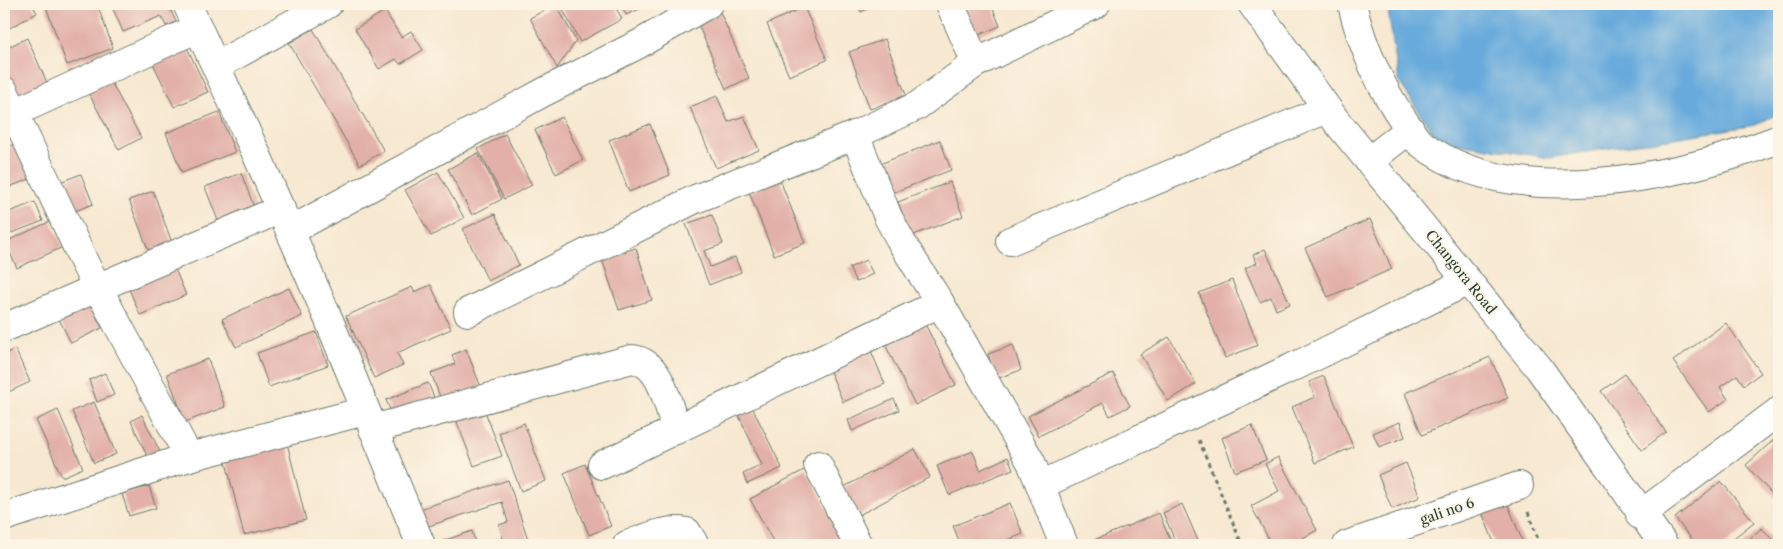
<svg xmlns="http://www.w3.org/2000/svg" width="1783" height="549" font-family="'Libre Caslon Text',serif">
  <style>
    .water { fill: #68aadc; stroke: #447488 }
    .building { fill: #e2b0a8 }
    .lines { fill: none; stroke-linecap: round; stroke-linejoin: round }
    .minor-casing { stroke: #6b796b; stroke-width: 30 }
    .path { stroke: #6b796b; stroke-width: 3; stroke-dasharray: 4 4; stroke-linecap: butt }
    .minor { stroke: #fff; stroke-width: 28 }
    .labels { text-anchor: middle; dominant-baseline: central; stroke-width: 4; stroke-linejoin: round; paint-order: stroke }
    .street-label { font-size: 14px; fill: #1f3d34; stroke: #fcf5e5 }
  </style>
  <rect width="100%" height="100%" fill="#fcf5e5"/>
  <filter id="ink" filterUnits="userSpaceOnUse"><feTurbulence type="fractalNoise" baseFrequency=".02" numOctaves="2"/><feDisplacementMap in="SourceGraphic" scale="10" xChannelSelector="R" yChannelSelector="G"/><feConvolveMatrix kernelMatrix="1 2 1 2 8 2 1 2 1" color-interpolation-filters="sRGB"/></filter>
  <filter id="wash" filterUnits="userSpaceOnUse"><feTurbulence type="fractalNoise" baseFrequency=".0096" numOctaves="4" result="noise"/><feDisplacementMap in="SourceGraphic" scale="20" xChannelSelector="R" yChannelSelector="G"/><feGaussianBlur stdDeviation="1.12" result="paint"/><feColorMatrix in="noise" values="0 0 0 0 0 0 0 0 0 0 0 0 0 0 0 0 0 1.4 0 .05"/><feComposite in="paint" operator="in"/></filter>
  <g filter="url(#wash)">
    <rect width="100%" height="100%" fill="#f7e8d1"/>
    <path class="water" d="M1387 4H1779V113L1756 125 1549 158 1438 140 1399 82Z"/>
    <g id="blocks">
      <g class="building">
        <path d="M4 4H32L37 13 4 31Z"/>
        <path d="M45 4H97L113 48 67 65Z"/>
        <path d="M111 4H168L176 22 166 26 161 16 123 32Z"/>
        <path d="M556 4 576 41 557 68 530 18Z"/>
        <path d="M560 4H614L622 19 580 42Z"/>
        <path d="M621 4H651L626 15Z"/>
        <path d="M857 4H878L861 12Z"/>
        <path d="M961 4H991L1000 26 976 36Z"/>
        <path d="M804 7 827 60 789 76 767 24Z"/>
        <path d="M385 11 401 37 411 31 423 50 400 64 396 59 379 69 355 29Z"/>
        <path d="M720 12 749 78 726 89 697 22Z"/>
        <path d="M313 29 384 151 360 165 289 43Z"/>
        <path d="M27 38 49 87 13 103 4 82V49Z"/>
        <path d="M885 39 906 95 870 109 849 52Z"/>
        <path d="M184 41 208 92 174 107 150 57Z"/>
        <path d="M110 80 141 138 119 150 88 92Z"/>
        <path d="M717 96 728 122 744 116 759 150 716 168 690 107Z"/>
        <path d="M219 112 235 152 182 173 166 133Z"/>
        <path d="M562 117 583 160 556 174 535 130Z"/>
        <path d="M650 124 670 175 629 192 609 140Z"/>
        <path d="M505 134 532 185 504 199 478 149Z"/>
        <path d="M940 140 951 170 887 195 875 166Z"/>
        <path d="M22 141 35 177 4 189V148Z"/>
        <path d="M478 153 502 199 472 215 448 169Z"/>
        <path d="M438 172 464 218 431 236 405 190Z"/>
        <path d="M241 173 258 217 222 231 205 187Z"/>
        <path d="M81 174 93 204 72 212 60 182Z"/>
        <path d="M780 180 805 243 774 255 749 192Z"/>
        <path d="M950 182 963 216 911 236 898 202Z"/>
        <path d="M153 191 174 248 151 257 129 200Z"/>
        <path d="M35 202 43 221 4 236V214Z"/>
        <path d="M495 214 519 265 488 281 463 229Z"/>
        <path d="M712 215 723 244 704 251 710 267 735 257 741 272 709 285 686 224Z"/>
        <path d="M1370 219 1392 269 1328 297 1305 248Z"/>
        <path d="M51 221 63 247 17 268 5 242Z"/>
        <path d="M636 248 652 300 619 310 602 259Z"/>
        <path d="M1265 249 1290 304 1276 310 1271 297 1260 302 1245 268 1257 263 1253 255Z"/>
        <path d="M866 260 873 274 856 282 849 268Z"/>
        <path d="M172 262 186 295 140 315 126 282Z"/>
        <path d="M1232 280 1258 345 1225 358 1199 293Z"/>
        <path d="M431 285 451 329 397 353 403 365 374 378 346 316 412 287 414 292Z"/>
        <path d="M289 288 302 316 236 347 222 319Z"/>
        <path d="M90 303 102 328 71 343 59 319Z"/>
        <path d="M922 318 956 385 915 405 882 338Z"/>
        <path d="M1726 323 1761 373 1744 385 1737 375 1720 387 1728 399 1709 412 1673 361Z"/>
        <path d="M316 332 328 365 269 387 257 353Z"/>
        <path d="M1169 337 1196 384 1168 401 1140 354Z"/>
        <path d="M868 344 885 384 843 402 826 362Z"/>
        <path d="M1013 345 1021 370 996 379 988 354Z"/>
        <path d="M15 349 30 382 4 394V354Z"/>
        <path d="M466 349 481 387 442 402 431 373 455 364 452 355Z"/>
        <path d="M1490 357 1508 398 1422 435 1405 393Z"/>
        <path d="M208 359 225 407 185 422 167 374Z"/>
        <path d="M105 373 114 395 97 402 89 380Z"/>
        <path d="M1113 373 1130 406 1110 416 1103 403 1039 436 1028 416Z"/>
        <path d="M1625 374 1666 432 1642 450 1601 391Z"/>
        <path d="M1324 376 1353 447 1315 463 1292 407 1315 397 1309 382Z"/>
        <path d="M428 383 434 397 392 414 386 400Z"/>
        <path d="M894 399 899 410 852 431 848 420Z"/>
        <path d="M94 402 116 454 94 463 72 411Z"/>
        <path d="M483 406 502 456 474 466 455 417Z"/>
        <path d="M752 407 782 468 747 484 743 474 762 465 738 414Z"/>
        <path d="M58 410 83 468 62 477 36 420Z"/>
        <path d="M142 415 161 454 149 460 131 421Z"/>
        <path d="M1400 422 1405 437 1379 447 1373 433Z"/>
        <path d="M524 423 546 481 521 491 499 433Z"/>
        <path d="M1252 425 1266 460 1235 472 1222 438Z"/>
        <path d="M1779 435V502L1746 465Z"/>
        <path d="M287 443 306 520 244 535 225 459Z"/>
        <path d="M915 449 930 477 859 515 844 487Z"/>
        <path d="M973 451 980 470 1008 457 1013 469 949 495 937 466Z"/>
        <path d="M1278 457 1317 530 1290 545H1272L1251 506 1279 491 1265 464Z"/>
        <path d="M1406 463 1420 497 1392 509 1378 475Z"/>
        <path d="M585 464 611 526 589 535 564 473Z"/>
        <path d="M806 469 847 545H775L750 499Z"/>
        <path d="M508 480 530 545H505L499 525 508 522 502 502 426 527 420 509Z"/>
        <path d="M1721 481 1754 522 1725 545H1696L1675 518Z"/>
        <path d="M149 486 156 508 129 516 122 494Z"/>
        <path d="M1506 500 1524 545H1495L1481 510Z"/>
        <path d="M1010 503 1023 534 995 545H961L953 526Z"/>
        <path d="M1182 504 1200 545H1177L1163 513Z"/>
        <path d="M1159 513 1172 545H1082Z"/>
        <path d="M1762 528 1777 545H1742Z"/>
        <path d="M472 531 476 545H437V543Z"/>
      </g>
    </g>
  </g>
  <g filter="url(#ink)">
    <use href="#blocks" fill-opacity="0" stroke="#6b796b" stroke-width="1"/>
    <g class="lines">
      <defs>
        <g id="minor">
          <path d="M187 4 256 153 328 318 421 545"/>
          <path d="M950 4 976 63"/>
          <path d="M1252 4 1337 122 1539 368 1664 545"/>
          <path d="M1352 4C1362 47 1381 88 1406 124 1410 129 1414 137 1419 142 1511 215 1679 177 1779 139"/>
          <path d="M216 66 328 4"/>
          <path d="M4 91 86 266 189 457"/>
          <path d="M14 113 198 28"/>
          <path d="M855 135 888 217 902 243 940 303 1031 462 1064 545"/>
          <path d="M1369 161 1410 129"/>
          <path d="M290 231 544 92 639 44 708 4"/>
          <path d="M1010 241 1327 109"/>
          <path d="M468 312 693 200 855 135 917 106 976 63 1096 4"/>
          <path d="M4 328 281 209"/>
          <path d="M373 429 632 359C662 362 668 406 676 430"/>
          <path d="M602 465 940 303"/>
          <path d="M818 465 858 545"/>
          <path d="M1041 485 1306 361 1468 281"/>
          <path d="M1640 515 1779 411"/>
          <path d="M4 517 189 457 365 411"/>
          <path d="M627 545C647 538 665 528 687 532L695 545"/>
          <path d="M1347 545 1519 486"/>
        </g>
      </defs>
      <use href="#minor" class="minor-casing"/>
      <g class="path">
        <path d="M1199 440 1242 545"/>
        <path d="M1528 512 1540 545"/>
      </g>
      <use href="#minor" class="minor"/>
    </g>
  </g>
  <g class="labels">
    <g class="street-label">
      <text transform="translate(1461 272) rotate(51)">Changora Road</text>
      <text transform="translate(1447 511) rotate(-19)">gali no 6</text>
    </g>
  </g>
  <rect width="1783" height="549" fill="none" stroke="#fcf5e5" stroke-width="20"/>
</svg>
